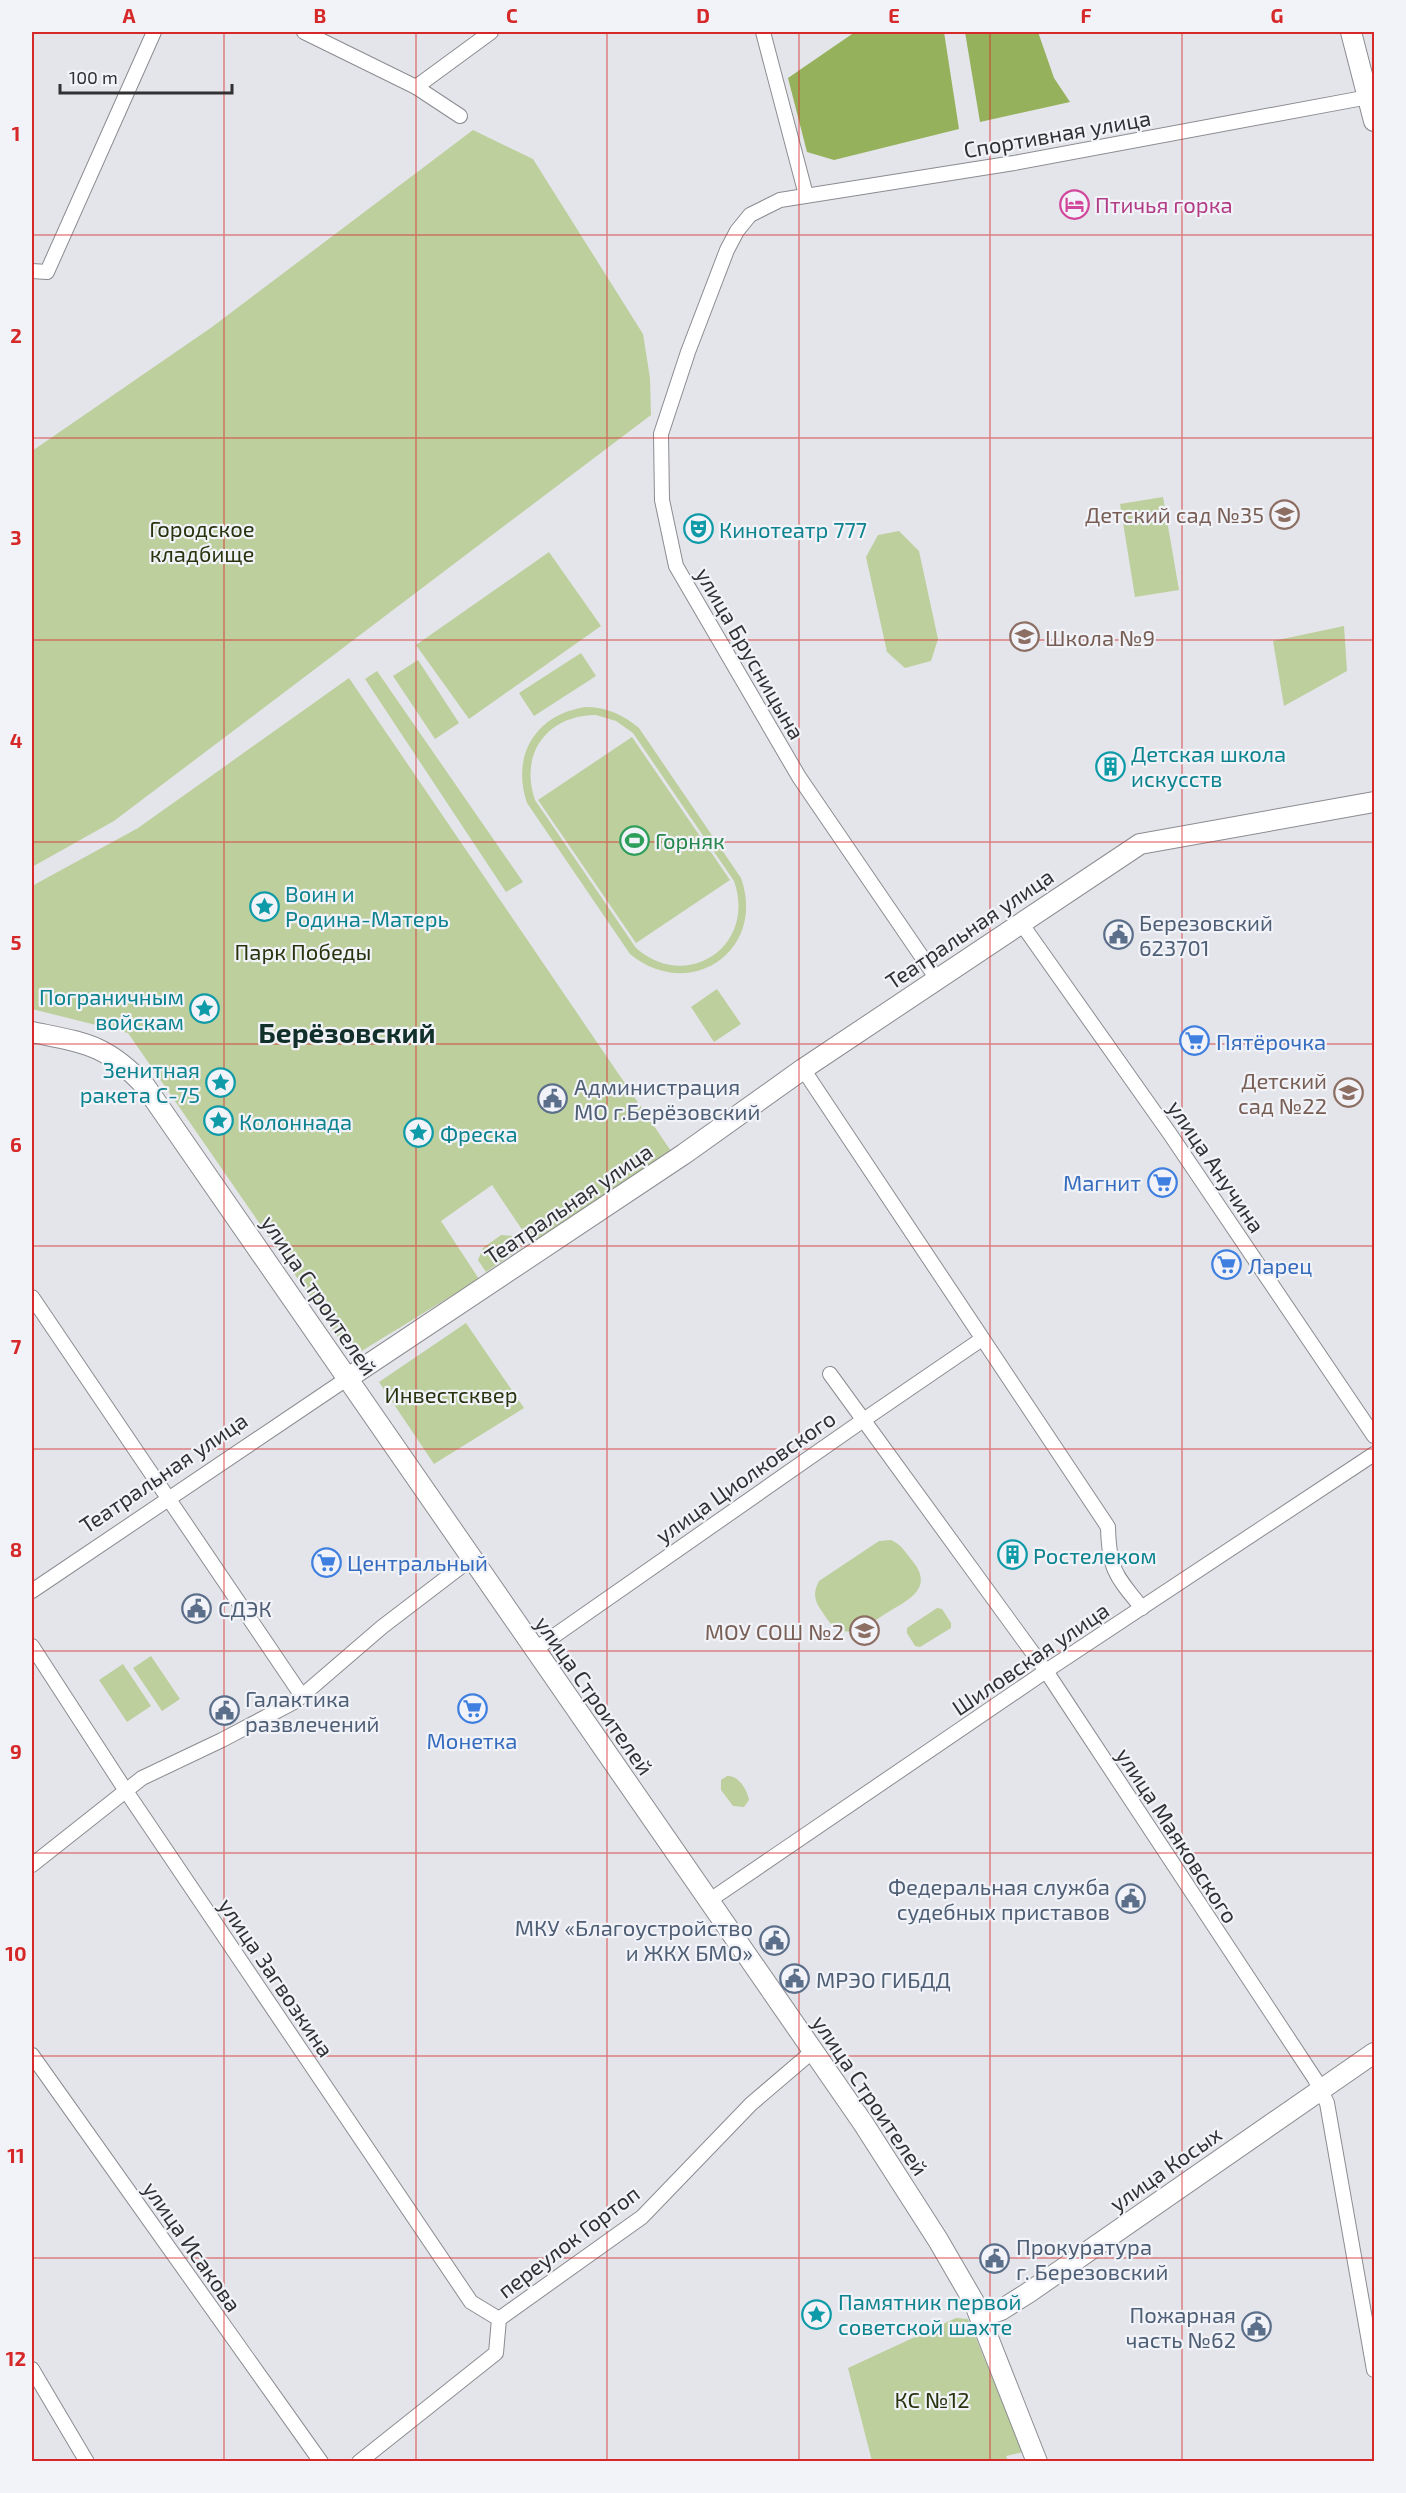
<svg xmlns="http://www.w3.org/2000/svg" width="1406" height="2493" font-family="'Exo 2',sans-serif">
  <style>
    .green { fill: #bdcf9d; fill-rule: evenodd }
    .forest { fill: #95b15b }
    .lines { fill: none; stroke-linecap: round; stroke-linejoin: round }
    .street-casing { stroke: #8b8c91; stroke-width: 16 }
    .secondary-casing { stroke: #8b8c91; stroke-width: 22 }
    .street { stroke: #fff; stroke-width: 14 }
    .secondary { stroke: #fff; stroke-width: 20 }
    .grid { fill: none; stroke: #d62828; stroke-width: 1.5; stroke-opacity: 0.55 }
    .labels { text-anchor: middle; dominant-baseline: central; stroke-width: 4.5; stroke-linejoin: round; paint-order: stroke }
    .street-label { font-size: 22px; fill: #313133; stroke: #f1f3f8 }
    .hotel-label { font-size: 22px; fill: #b23c85; stroke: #f1f3f8; text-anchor: start }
    .education-label { font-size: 22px; fill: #785e54; stroke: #f1f3f8; text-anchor: end }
    .park-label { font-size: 22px; fill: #29340f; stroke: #f1f3f8 }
    .culture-label { font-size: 22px; fill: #0d838f; stroke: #f1f3f8; text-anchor: start }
    .leisure-label { font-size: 22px; fill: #27864d; stroke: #f1f3f8; text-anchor: start }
    .service-label { font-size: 22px; fill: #4e5e75; stroke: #f1f3f8; text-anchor: start }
    .shop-label { font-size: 22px; fill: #366cbe; stroke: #f1f3f8; text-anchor: start }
    .district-label { font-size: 28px; font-weight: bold; fill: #113029; stroke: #f1f3f8 }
    .neatline { fill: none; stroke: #d62828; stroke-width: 2 }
    .grid-label { font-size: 20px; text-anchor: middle; font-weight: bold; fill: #d62828 }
  </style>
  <rect width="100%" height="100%" fill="#e4e5ea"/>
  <g class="green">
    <path d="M473 130 533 159 643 334 650 378 651 415 114 821 32 867V451L212 327Z"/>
    <path d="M1163 497 1179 590 1135 597 1120 504Z"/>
    <path d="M899 531 919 551 938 639 931 661 905 668 887 652 866 557 878 535Z"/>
    <path d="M549 552 601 626 469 719 416 645Z"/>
    <path d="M1344 626 1347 671 1284 706 1273 641Z"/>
    <path d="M581 653 596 676 534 716 519 693Z"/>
    <path d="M418 660 459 723 435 739 393 676Z"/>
    <path d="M377 671 523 882 506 892 365 679Z"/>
    <path d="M349 678 671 1151 531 1243 492 1185 441 1221 479 1279 360 1352 340 1340 128 1033 32 1009V886L138 828Z"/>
    <path d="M585 707C606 707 622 714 639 728L741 878C767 951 689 1003 630 954L527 803C511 756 535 715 585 707ZM596 715 616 721 633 733 734 881C757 946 687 993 636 948L535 800C519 754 547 715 596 715Z"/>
    <path d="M632 737 730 880 636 943 538 800Z"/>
    <path d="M717 989 741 1024 714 1042 691 1007Z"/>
    <path d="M501 1235 514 1236 522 1248 486 1272 478 1260 483 1248Z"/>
    <path d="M466 1323 524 1408 434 1464 379 1382Z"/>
    <path d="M891 1540C902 1545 906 1553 914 1563 935 1591 903 1602 882 1616 871 1623 858 1634 844 1631 832 1629 828 1620 821 1610 814 1600 813 1592 819 1581L879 1541Z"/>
    <path d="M937 1608 942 1609 951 1623V1628L920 1647 915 1646 907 1633V1628Z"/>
    <path d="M151 1656 180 1699 162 1711 133 1668Z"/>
    <path d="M123 1664 151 1706 127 1722 99 1680Z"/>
    <path d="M727 1776C738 1775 747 1789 749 1800L744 1807 733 1806 721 1790V1780Z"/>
    <path d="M956 2318 968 2319 1023 2452 1006 2456 1008 2461H872L848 2368Z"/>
  </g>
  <g class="forest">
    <path d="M855 32H944L959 129 834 160 807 152 788 78Z"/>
    <path d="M965 32H1038L1054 78 1070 102 980 122Z"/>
  </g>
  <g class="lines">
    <defs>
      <g id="street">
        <path d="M304 32 416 87 460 116"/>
        <path d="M763 32 806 195"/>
        <path d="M416 87 491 32"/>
        <path d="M32 271 47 272 154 32"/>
        <path d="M1021 923 1170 1134 1374 1436"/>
        <path d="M937 979 799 777 676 566 662 500 661 434 688 352 727 250 737 231 750 215 780 200 1014 163 1374 96"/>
        <path d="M803 1069 1108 1527C1109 1570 1116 1576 1142 1608"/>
        <path d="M32 1297 302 1696"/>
        <path d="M830 1374 1046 1671 1315 2079 1327 2103 1374 2370"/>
        <path d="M32 1591 348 1378"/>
        <path d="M32 1646 126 1791 471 2302 499 2319"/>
        <path d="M534 1650 862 1421 982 1339"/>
        <path d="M32 1865 142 1778 222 1740 296 1701 382 1627 471 1559"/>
        <path d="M710 1900 1046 1671 1374 1454"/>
        <path d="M32 2055 321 2462"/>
        <path d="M32 2369 87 2462"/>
        <path d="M359 2462 496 2353 499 2319 642 2217 751 2104 813 2051"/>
      </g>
      <g id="secondary">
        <path d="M1351 32 1374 121"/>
        <path d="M32 1032C85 1043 106 1044 145 1086L863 2123 938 2240 974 2302 1037 2462"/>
        <path d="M348 1378 684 1154 803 1069 1140 844 1374 802"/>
        <path d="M980 2317 1001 2310 1028 2293 1374 2053"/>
      </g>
    </defs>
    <use href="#street" class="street-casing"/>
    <use href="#secondary" class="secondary-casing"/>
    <use href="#street" class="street"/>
    <use href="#secondary" class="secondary"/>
  </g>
  <path class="grid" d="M224 32V2462M416 32V2462M607 32V2462M799 32V2462M990 32V2462M1182 32V2462M32 235H1374M32 438H1374M32 640H1374M32 842H1374M32 1044H1374M32 1246H1374M32 1449H1374M32 1651H1374M32 1853H1374M32 2056H1374M32 2258H1374"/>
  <defs>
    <symbol id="hotel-ring" viewBox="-11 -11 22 22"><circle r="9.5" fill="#f1f3f8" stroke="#d1479c" stroke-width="1.5"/><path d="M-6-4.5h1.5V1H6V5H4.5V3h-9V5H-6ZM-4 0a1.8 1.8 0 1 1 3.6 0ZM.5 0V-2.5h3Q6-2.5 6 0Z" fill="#d1479c"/></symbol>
    <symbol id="school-ring" viewBox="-11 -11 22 22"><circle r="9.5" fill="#f1f3f8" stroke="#8d6e63" stroke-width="1.5"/><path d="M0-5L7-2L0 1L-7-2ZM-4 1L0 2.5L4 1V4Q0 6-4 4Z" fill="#8d6e63"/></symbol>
    <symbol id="theatre-ring" viewBox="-11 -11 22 22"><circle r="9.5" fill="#f1f3f8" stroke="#0f9aa8" stroke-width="1.5"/><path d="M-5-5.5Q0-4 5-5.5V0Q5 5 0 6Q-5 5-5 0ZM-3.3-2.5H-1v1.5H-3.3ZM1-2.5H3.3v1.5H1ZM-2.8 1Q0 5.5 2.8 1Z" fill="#0f9aa8"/></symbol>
    <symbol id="building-ring" viewBox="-11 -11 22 22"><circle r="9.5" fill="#f1f3f8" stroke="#0f9aa8" stroke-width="1.5"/><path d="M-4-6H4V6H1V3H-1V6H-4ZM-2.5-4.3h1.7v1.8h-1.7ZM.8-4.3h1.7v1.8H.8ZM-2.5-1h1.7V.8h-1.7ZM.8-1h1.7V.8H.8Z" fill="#0f9aa8"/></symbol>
    <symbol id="stadium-ring" viewBox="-11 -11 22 22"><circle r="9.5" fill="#f1f3f8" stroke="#2e9e5b" stroke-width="1.5"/><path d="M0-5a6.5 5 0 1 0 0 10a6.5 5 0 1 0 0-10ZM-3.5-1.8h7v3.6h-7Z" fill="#2e9e5b"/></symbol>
    <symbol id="sight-ring" viewBox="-11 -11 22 22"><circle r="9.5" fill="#f1f3f8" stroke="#0f9aa8" stroke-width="1.5"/><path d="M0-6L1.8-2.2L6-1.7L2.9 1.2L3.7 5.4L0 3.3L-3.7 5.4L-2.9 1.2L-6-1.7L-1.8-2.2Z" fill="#0f9aa8"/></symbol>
    <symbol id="civic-ring" viewBox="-11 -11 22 22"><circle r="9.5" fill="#f1f3f8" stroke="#5c6f8a" stroke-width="1.5"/><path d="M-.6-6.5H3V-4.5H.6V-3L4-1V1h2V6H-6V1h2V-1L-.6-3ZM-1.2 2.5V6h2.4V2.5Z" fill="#5c6f8a"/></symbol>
    <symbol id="supermarket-ring" viewBox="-11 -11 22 22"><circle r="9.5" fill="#f1f3f8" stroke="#3f7fe0" stroke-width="1.5"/><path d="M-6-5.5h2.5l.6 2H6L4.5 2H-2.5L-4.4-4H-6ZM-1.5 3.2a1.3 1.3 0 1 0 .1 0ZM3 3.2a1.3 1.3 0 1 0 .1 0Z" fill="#3f7fe0"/></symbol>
  </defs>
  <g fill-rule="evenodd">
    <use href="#hotel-ring" x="1058" y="188" width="33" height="33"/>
    <use href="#school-ring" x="1268" y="498" width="33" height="33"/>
    <use href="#theatre-ring" x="682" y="512" width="33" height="33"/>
    <use href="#school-ring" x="1008" y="620" width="33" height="33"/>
    <use href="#building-ring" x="1094" y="750" width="33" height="33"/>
    <use href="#stadium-ring" x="618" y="824" width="33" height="33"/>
    <use href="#sight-ring" x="248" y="890" width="33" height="33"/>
    <use href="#civic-ring" x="1102" y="918" width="33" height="33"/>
    <use href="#sight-ring" x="188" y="992" width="33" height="33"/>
    <use href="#supermarket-ring" x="1178" y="1024" width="33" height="33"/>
    <use href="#sight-ring" x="204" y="1066" width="33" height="33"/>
    <use href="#school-ring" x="1332" y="1076" width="33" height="33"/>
    <use href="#civic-ring" x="536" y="1082" width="33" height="33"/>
    <use href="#sight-ring" x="202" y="1104" width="33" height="33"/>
    <use href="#sight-ring" x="402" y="1116" width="33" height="33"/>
    <use href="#supermarket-ring" x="1146" y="1166" width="33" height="33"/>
    <use href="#supermarket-ring" x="1210" y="1248" width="33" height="33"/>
    <use href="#building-ring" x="996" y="1538" width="33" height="33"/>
    <use href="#supermarket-ring" x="310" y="1546" width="33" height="33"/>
    <use href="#civic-ring" x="180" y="1592" width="33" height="33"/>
    <use href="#school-ring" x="848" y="1614" width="33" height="33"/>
    <use href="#supermarket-ring" x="456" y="1692" width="33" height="33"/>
    <use href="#civic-ring" x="208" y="1694" width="33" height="33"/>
    <use href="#civic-ring" x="1114" y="1882" width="33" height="33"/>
    <use href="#civic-ring" x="758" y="1924" width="33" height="33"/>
    <use href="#civic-ring" x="778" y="1962" width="33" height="33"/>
    <use href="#civic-ring" x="978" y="2242" width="33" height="33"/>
    <use href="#sight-ring" x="800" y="2298" width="33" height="33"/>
    <use href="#civic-ring" x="1240" y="2310" width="33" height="33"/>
  </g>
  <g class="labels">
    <g class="street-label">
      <text transform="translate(1057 133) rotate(-10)">Спортивная улица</text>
      <text transform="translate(751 653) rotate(60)">улица Брусницына</text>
      <text transform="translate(969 928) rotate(-34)">Театральная улица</text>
      <text transform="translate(1217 1166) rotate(56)">улица Анучина</text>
      <text transform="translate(568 1203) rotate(-34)">Театральная улица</text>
      <text transform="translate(320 1295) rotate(56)">улица Строителей</text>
      <text transform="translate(163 1472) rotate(-34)">Театральная улица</text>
      <text transform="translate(745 1476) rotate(-35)">улица Циолковского</text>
      <text transform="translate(1030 1658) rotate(-34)">Шиловская улица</text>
      <text transform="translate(595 1695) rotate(55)">улица Строителей</text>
      <text transform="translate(1178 1835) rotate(57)">улица Маяковского</text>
      <text transform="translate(277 1977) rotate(56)">улица Загвозкина</text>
      <text transform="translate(871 2095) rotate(56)">улица Строителей</text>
      <text transform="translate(1165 2168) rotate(-35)">улица Косых</text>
      <text transform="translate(568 2241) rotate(-37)">переулок Гортоп</text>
      <text transform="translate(193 2246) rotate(55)">улица Исакова</text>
    </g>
    <g class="hotel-label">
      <text x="1095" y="204">Птичья горка</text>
    </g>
    <g class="education-label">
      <text x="1264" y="514">Детский сад №35</text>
      <text x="1045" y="637" text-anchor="start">Школа №9</text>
      <text x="1327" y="1080">Детский<tspan x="1327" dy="25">сад №22</tspan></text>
      <text x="844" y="1631">МОУ СОШ №2</text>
    </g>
    <g class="park-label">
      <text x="202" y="528">Городское<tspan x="202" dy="25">кладбище</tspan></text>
      <text x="303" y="951">Парк Победы</text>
      <text x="451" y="1394">Инвестсквер</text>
      <text x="932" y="2399">КС №12</text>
    </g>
    <g class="culture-label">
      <text x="719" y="529">Кинотеатр 777</text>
      <text x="1131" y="753">Детская школа<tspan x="1131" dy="25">искусств</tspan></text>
      <text x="285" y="893">Воин и<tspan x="285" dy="25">Родина-Матерь</tspan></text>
      <text x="184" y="996" text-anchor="end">Пограничным<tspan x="184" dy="25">войскам</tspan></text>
      <text x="200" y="1069" text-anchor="end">Зенитная<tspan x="200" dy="25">ракета С-75</tspan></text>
      <text x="239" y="1121">Колоннада</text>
      <text x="440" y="1133">Фреска</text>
      <text x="1033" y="1555">Ростелеком</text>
      <text x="838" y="2301">Памятник первой<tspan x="838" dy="25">советской шахте</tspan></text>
    </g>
    <g class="leisure-label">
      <text x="655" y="840">Горняк</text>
    </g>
    <g class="service-label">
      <text x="1139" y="922">Березовский<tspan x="1139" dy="25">623701</tspan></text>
      <text x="574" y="1086">Администрация<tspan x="574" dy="25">МО г.Берёзовский</tspan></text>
      <text x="218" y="1608">СДЭК</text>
      <text x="245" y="1698">Галактика<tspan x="245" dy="25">развлечений</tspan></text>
      <text x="1110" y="1886" text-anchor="end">Федеральная служба<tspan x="1110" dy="25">судебных приставов</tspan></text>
      <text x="753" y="1927" text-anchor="end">МКУ «Благоустройство<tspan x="753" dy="25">и ЖКХ БМО»</tspan></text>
      <text x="816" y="1979">МРЭО ГИБДД</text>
      <text x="1016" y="2246">Прокуратура<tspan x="1016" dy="25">г. Березовский</tspan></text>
      <text x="1236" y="2314" text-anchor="end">Пожарная<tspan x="1236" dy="25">часть №62</tspan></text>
    </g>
    <g class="shop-label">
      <text x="1216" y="1041">Пятёрочка</text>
      <text x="1141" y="1182" text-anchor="end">Магнит</text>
      <text x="1248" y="1265">Ларец</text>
      <text x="347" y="1562">Центральный</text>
      <text x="472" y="1740" text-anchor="middle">Монетка</text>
    </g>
    <g class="district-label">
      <text x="347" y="1032">Берёзовский</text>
    </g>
  </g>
  <rect width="1406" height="2493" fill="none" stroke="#f1f3f8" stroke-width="66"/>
  <path d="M60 84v9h172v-9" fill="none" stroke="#313133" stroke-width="3"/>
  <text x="69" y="84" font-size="18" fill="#313133" stroke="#f1f3f8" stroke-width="4.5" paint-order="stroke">100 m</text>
  <rect x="33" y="33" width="1340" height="2427" class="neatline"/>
  <g class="grid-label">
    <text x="129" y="23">A</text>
    <text x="320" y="23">B</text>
    <text x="512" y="23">C</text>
    <text x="703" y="23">D</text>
    <text x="894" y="23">E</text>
    <text x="1086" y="23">F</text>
    <text x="1277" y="23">G</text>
    <text x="16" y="141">1</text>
    <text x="16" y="343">2</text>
    <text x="16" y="545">3</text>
    <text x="16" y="748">4</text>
    <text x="16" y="950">5</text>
    <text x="16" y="1152">6</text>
    <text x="16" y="1354">7</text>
    <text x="16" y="1557">8</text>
    <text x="16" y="1759">9</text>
    <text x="16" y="1961">10</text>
    <text x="16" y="2163">11</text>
    <text x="16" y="2366">12</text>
  </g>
</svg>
